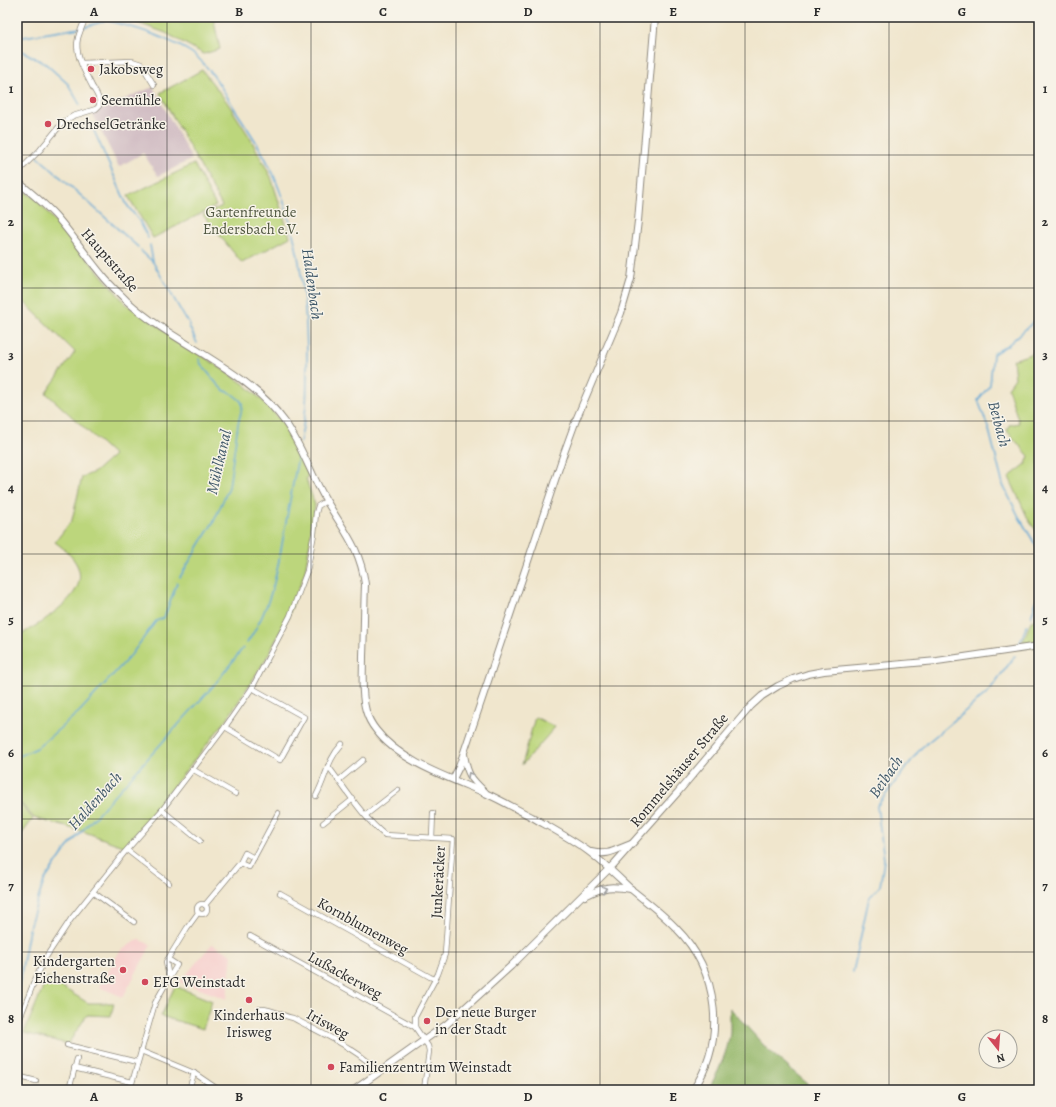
<svg xmlns="http://www.w3.org/2000/svg" width="1056" height="1107" font-family="Alegreya,serif">
  <style>
    .built { fill: #f7d0ce }
    .industrial { fill: #d2bec4 }
    .green { fill: #bcd67b; stroke: #748053 }
    .forest { fill: #95b76b; stroke: #60714b }
    .lines { fill: none; stroke-linecap: round; stroke-linejoin: round }
    .stream { stroke: #5fa7d6; stroke-width: 1.5 }
    .street-casing { stroke: #8e887c; stroke-width: 6 }
    .secondary-casing { stroke: #8e887c; stroke-width: 8 }
    .street { stroke: #fff; stroke-width: 4.5 }
    .secondary { stroke: #fff; stroke-width: 6 }
    .oneway { stroke: #a0a0a0 }
    .grid { fill: none; stroke: #2b2b2b; stroke-width: 1; stroke-opacity: 0.55 }
    .poi-dot { fill: #d1495b; stroke: #f7f3e8; stroke-width: 1.5 }
    .labels { text-anchor: middle; dominant-baseline: central; stroke-width: 3; stroke-linejoin: round; paint-order: stroke }
    .poi-label { font-size: 15px; fill: #2b2b2b; stroke: #f7f3e8; text-anchor: start }
    .park-label { font-size: 15px; fill: #4f563f; stroke: #f7f3e8 }
    .street-label { font-size: 15px; fill: #2b2b2b; stroke: #f7f3e8 }
    .water-label { font-size: 16px; font-style: italic; fill: #3d5667; stroke: #f7f3e8 }
    .neatline { fill: none; stroke: #2b2b2b; stroke-width: 1.5 }
    .grid-label { font-size: 13px; text-anchor: middle; font-weight: bold; fill: #2b2b2b }
  </style>
  <rect width="100%" height="100%" fill="#f7f3e8"/>
  <filter id="ink" filterUnits="userSpaceOnUse"><feTurbulence type="fractalNoise" baseFrequency=".025" numOctaves="2"/><feDisplacementMap in="SourceGraphic" scale="8" xChannelSelector="R" yChannelSelector="G"/><feConvolveMatrix kernelMatrix="1 2 1 2 8 2 1 2 1" color-interpolation-filters="sRGB"/></filter>
  <filter id="wash" filterUnits="userSpaceOnUse"><feTurbulence type="fractalNoise" baseFrequency=".012" numOctaves="4" result="noise"/><feDisplacementMap in="SourceGraphic" scale="16" xChannelSelector="R" yChannelSelector="G"/><feGaussianBlur stdDeviation="0.9" result="paint"/><feColorMatrix in="noise" values="0 0 0 0 0 0 0 0 0 0 0 0 0 0 0 0 0 1.4 0 .05"/><feComposite in="paint" operator="in"/></filter>
  <g filter="url(#wash)">
    <rect width="100%" height="100%" fill="#f0e6cd"/>
    <g class="built">
      <path d="M139 939 151 945 123 997 99 987 120 951Z"/>
      <path d="M212 944 232 955 227 999 180 982Z"/>
    </g>
    <path class="industrial" d="M153 87 192 159 158 176 143 153 119 167 92 113Z"/>
    <g class="green">
      <path d="M121 17H213L220 49 204 54 166 33Z"/>
      <path d="M202 70 227 102 249 136 271 177 290 237 242 263 203 215 222 206 160 93Z"/>
      <path d="M194 164 216 206 153 238 128 196Z"/>
      <path d="M17 187 36 199 126 304 244 384 261 399 283 423 310 472 306 479 315 505 311 536 305 572 288 617 266 659 227 719 125 847 85 832 34 818 17 799V637C23 633 29 630 35 626 41 623 47 618 53 613 85 589 91 568 55 542L72 520 82 477 95 472 114 455 46 393 75 352 17 295Z"/>
      <path d="M1039 351V534L1029 521 1009 477 1026 464 1029 456 1007 431 1009 425 1019 423 1008 388 1015 378 1013 360Z"/>
      <path d="M1039 619V646L1020 649 1031 621Z"/>
      <path d="M535 717 555 727 522 765Z"/>
      <path d="M17 800 33 819 17 840Z"/>
      <path d="M47 978 88 1003H114L111 1016 87 1015 68 1044 24 1033Z"/>
      <path d="M175 986 212 1001 203 1029 161 1016Z"/>
    </g>
    <path class="forest" d="M730 1008 768 1050 809 1085 773 1090H707C717 1077 728 1050 730 1033 730 1024 730 1016 730 1008Z"/>
    <g class="lines">
      <g class="stream">
        <path d="M93 17C106 21 119 23 131 27 149 32 177 43 192 53 210 66 224 92 236 111 250 132 264 153 274 176 299 234 307 299 307 362 307 376 307 391 306 405 305 418 302 431 300 443"/>
        <path d="M84 27 105 21"/>
        <path d="M17 38 80 28"/>
        <path d="M17 48 47 65 68 84 80 105"/>
        <path d="M91 124 127 205 140 222 148 238"/>
        <path d="M38 157 138 247"/>
        <path d="M150 245 153 262 185 318 189 322V326L197 343"/>
        <path d="M141 251 153 262"/>
        <path d="M1039 317 1009 344 993 354 990 385 978 400 989 430 1003 485 1019 517 1038 549 1039 553"/>
        <path d="M180 577 214 521 229 487 238 424 242 408V403L240 400 231 393 223 390 217 384 201 364 199 359"/>
        <path d="M1031 617 1039 594"/>
        <path d="M247 643C271 608 277 574 284 533 289 506 294 478 299 451"/>
        <path d="M1019 645 1027 625"/>
        <path d="M17 757 37 748 80 711 131 655 156 621 164 618 177 583"/>
        <path d="M853 972 869 898 880 886 884 860 877 806 921 748 988 692 1015 656"/>
        <path d="M17 996 30 924 44 881 67 848 215 684 243 648"/>
      </g>
    </g>
  </g>
  <g filter="url(#ink)">
    <g class="lines">
      <defs>
        <g id="street">
          <path d="M82 63 132 61 141 64 154 85"/>
          <path d="M17 173 40 150 63 122 73 116 96 109 99 106C100 98 96 93 92 86 85 72 74 54 78 38 80 31 83 24 86 17"/>
          <path d="M225 727 280 760 304 717 252 688"/>
          <path d="M328 766C344 787 364 819 385 835L453 839 445 954 438 974 415 1017V1027"/>
          <path d="M192 769 236 794"/>
          <path d="M339 780 363 760"/>
          <path d="M316 796C326 778 327 760 342 744"/>
          <path d="M162 810 200 841"/>
          <path d="M366 815 398 790"/>
          <path d="M323 823 353 799"/>
          <path d="M432 838 433 813"/>
          <path d="M127 850 169 883"/>
          <path d="M240 863 249 867 278 813"/>
          <path d="M93 892 134 922"/>
          <path d="M280 893 430 977 435 979"/>
          <circle cx="202" cy="909" r="5"/>
          <path d="M205 905 240 863 245 853 254 858"/>
          <path d="M250 936 415 1027 428 1046 429 1051 424 1090"/>
          <path d="M168 959 177 965 169 978"/>
          <path d="M260 1009C272 1008 281 1016 293 1018 318 1032 361 1050 378 1072"/>
          <path d="M17 1029 21 1015 34 982 46 957 71 919 124 853 162 810 225 727 252 688 290 616 307 571 314 534 316 513 318 506 326 501"/>
          <path d="M67 1045 137 1062"/>
          <path d="M141 1051 194 1073 219 1090"/>
          <path d="M74 1068 132 1082"/>
          <path d="M17 1076 36 1081"/>
          <path d="M69 1090 77 1059"/>
          <path d="M130 1090 155 1003 169 978 166 962 187 928 198 913"/>
          <path d="M189 1090 194 1073"/>
        </g>
        <g id="secondary">
          <path d="M17 181C30 192 44 203 55 215 72 234 86 256 102 275 109 284 119 293 127 301 175 345 246 368 285 422 302 446 311 475 326 500 343 530 360 547 365 584 364 608 364 632 363 656 363 674 361 694 366 711 368 718 372 725 376 730 400 762 450 778 485 793 501 800 516 809 532 817 551 828 570 838 588 851 603 862 618 877 632 890 647 902 663 914 676 928 719 971 727 1040 693 1090"/>
          <path d="M464 754C467 774 470 778 485 792"/>
          <path d="M453 779 459 767 485 690 564 453 576 420 621 313 631 279 638 221 655 17"/>
          <path d="M591 852C610 856 614 850 631 844"/>
          <path d="M585 896C605 886 610 886 631 889"/>
          <path d="M354 1090 447 1024 511 966 614 864 678 792 751 706 762 696 778 686 793 679 808 674 824 671 937 661 1039 646"/>
        </g>
      </defs>
      <use href="#street" class="street-casing"/>
      <use href="#secondary" class="secondary-casing"/>
      <use href="#street" class="street"/>
      <use href="#secondary" class="secondary"/>
    </g>
    <defs><path id="oneway-chevron" d="M-2-3.5L2.5 0L-2 3.5" fill="none" stroke-width="1.6" stroke-linecap="round" stroke-linejoin="round"/></defs>
    <g class="oneway">
      <use href="#oneway-chevron" transform="translate(470 775) rotate(-119)"/>
      <use href="#oneway-chevron" transform="translate(604 889) rotate(-15)"/>
    </g>
  </g>
  <path class="grid" d="M167 17V1090M311 17V1090M456 17V1090M600 17V1090M745 17V1090M889 17V1090M17 155H1039M17 288H1039M17 421H1039M17 554H1039M17 686H1039M17 819H1039M17 952H1039"/>
  <g class="poi-dot">
    <circle cx="91" cy="69" r="4"/>
    <circle cx="93" cy="100" r="4"/>
    <circle cx="48" cy="124" r="4"/>
    <circle cx="123" cy="970" r="4"/>
    <circle cx="145" cy="982" r="4"/>
    <circle cx="249" cy="1000" r="4"/>
    <circle cx="427" cy="1021" r="4"/>
    <circle cx="331" cy="1067" r="4"/>
  </g>
  <g class="labels">
    <g class="poi-label">
      <text x="99" y="69">Jakobsweg</text>
      <text x="101" y="100">Seemühle</text>
      <text x="56" y="124">DrechselGetränke</text>
      <text x="115" y="961" text-anchor="end">Kindergarten<tspan x="115" dy="17">Eichenstraße</tspan></text>
      <text x="153" y="982">EFG Weinstadt</text>
      <text x="435" y="1012">Der neue Burger<tspan x="435" dy="17">in der Stadt</tspan></text>
      <text x="249" y="1015" text-anchor="middle">Kinderhaus<tspan x="249" dy="17">Irisweg</tspan></text>
      <text x="339" y="1067">Familienzentrum Weinstadt</text>
    </g>
    <g class="park-label">
      <text x="251" y="212">Gartenfreunde<tspan x="251" dy="17">Endersbach e.V.</tspan></text>
    </g>
    <g class="street-label">
      <text transform="translate(110 260) rotate(49)">Hauptstraße</text>
      <text transform="translate(679 770) rotate(-50)">Rommelshäuser Straße</text>
      <text transform="translate(438 882) rotate(-87)">Junkeräcker</text>
      <text transform="translate(363 926) rotate(29)">Kornblumenweg</text>
      <text transform="translate(345 975) rotate(29)">Lußackerweg</text>
      <text transform="translate(328 1024) rotate(29)">Irisweg</text>
    </g>
    <g class="water-label">
      <text transform="translate(312 284) rotate(82)">Haldenbach</text>
      <text transform="translate(999 424) rotate(75)">Beibach</text>
      <text transform="translate(219 462) rotate(-77)">Mühlkanal</text>
      <text transform="translate(886 777) rotate(-55)">Beibach</text>
      <text transform="translate(95 801) rotate(-48)">Haldenbach</text>
    </g>
  </g>
  <rect width="1056" height="1107" fill="none" stroke="#f7f3e8" stroke-width="44"/>
  <g transform="translate(998 1049) rotate(163)"><circle r="19" fill="#f7f3e8" stroke="#a5a39c"/>
  <path d="M0-3L7 15L0 10L-7 15Z" fill="#d1495b"/>
  <text y="-6" font-size="11" font-weight="bold" text-anchor="middle" fill="#2b2b2b">N</text>
  </g>
  <rect x="22" y="22" width="1012" height="1063" class="neatline"/>
  <g class="grid-label">
    <text x="94" y="16">A</text>
    <text x="239" y="16">B</text>
    <text x="383" y="16">C</text>
    <text x="528" y="16">D</text>
    <text x="673" y="16">E</text>
    <text x="817" y="16">F</text>
    <text x="962" y="16">G</text>
    <text x="11" y="93">1</text>
    <text x="1045" y="93">1</text>
    <text x="11" y="226">2</text>
    <text x="1045" y="226">2</text>
    <text x="11" y="359">3</text>
    <text x="1045" y="359">3</text>
    <text x="11" y="492">4</text>
    <text x="1045" y="492">4</text>
    <text x="11" y="624">5</text>
    <text x="1045" y="624">5</text>
    <text x="11" y="757">6</text>
    <text x="1045" y="757">6</text>
    <text x="11" y="890">7</text>
    <text x="1045" y="890">7</text>
    <text x="11" y="1023">8</text>
    <text x="1045" y="1023">8</text>
    <text x="94" y="1101">A</text>
    <text x="239" y="1101">B</text>
    <text x="383" y="1101">C</text>
    <text x="528" y="1101">D</text>
    <text x="673" y="1101">E</text>
    <text x="817" y="1101">F</text>
    <text x="962" y="1101">G</text>
  </g>
</svg>
